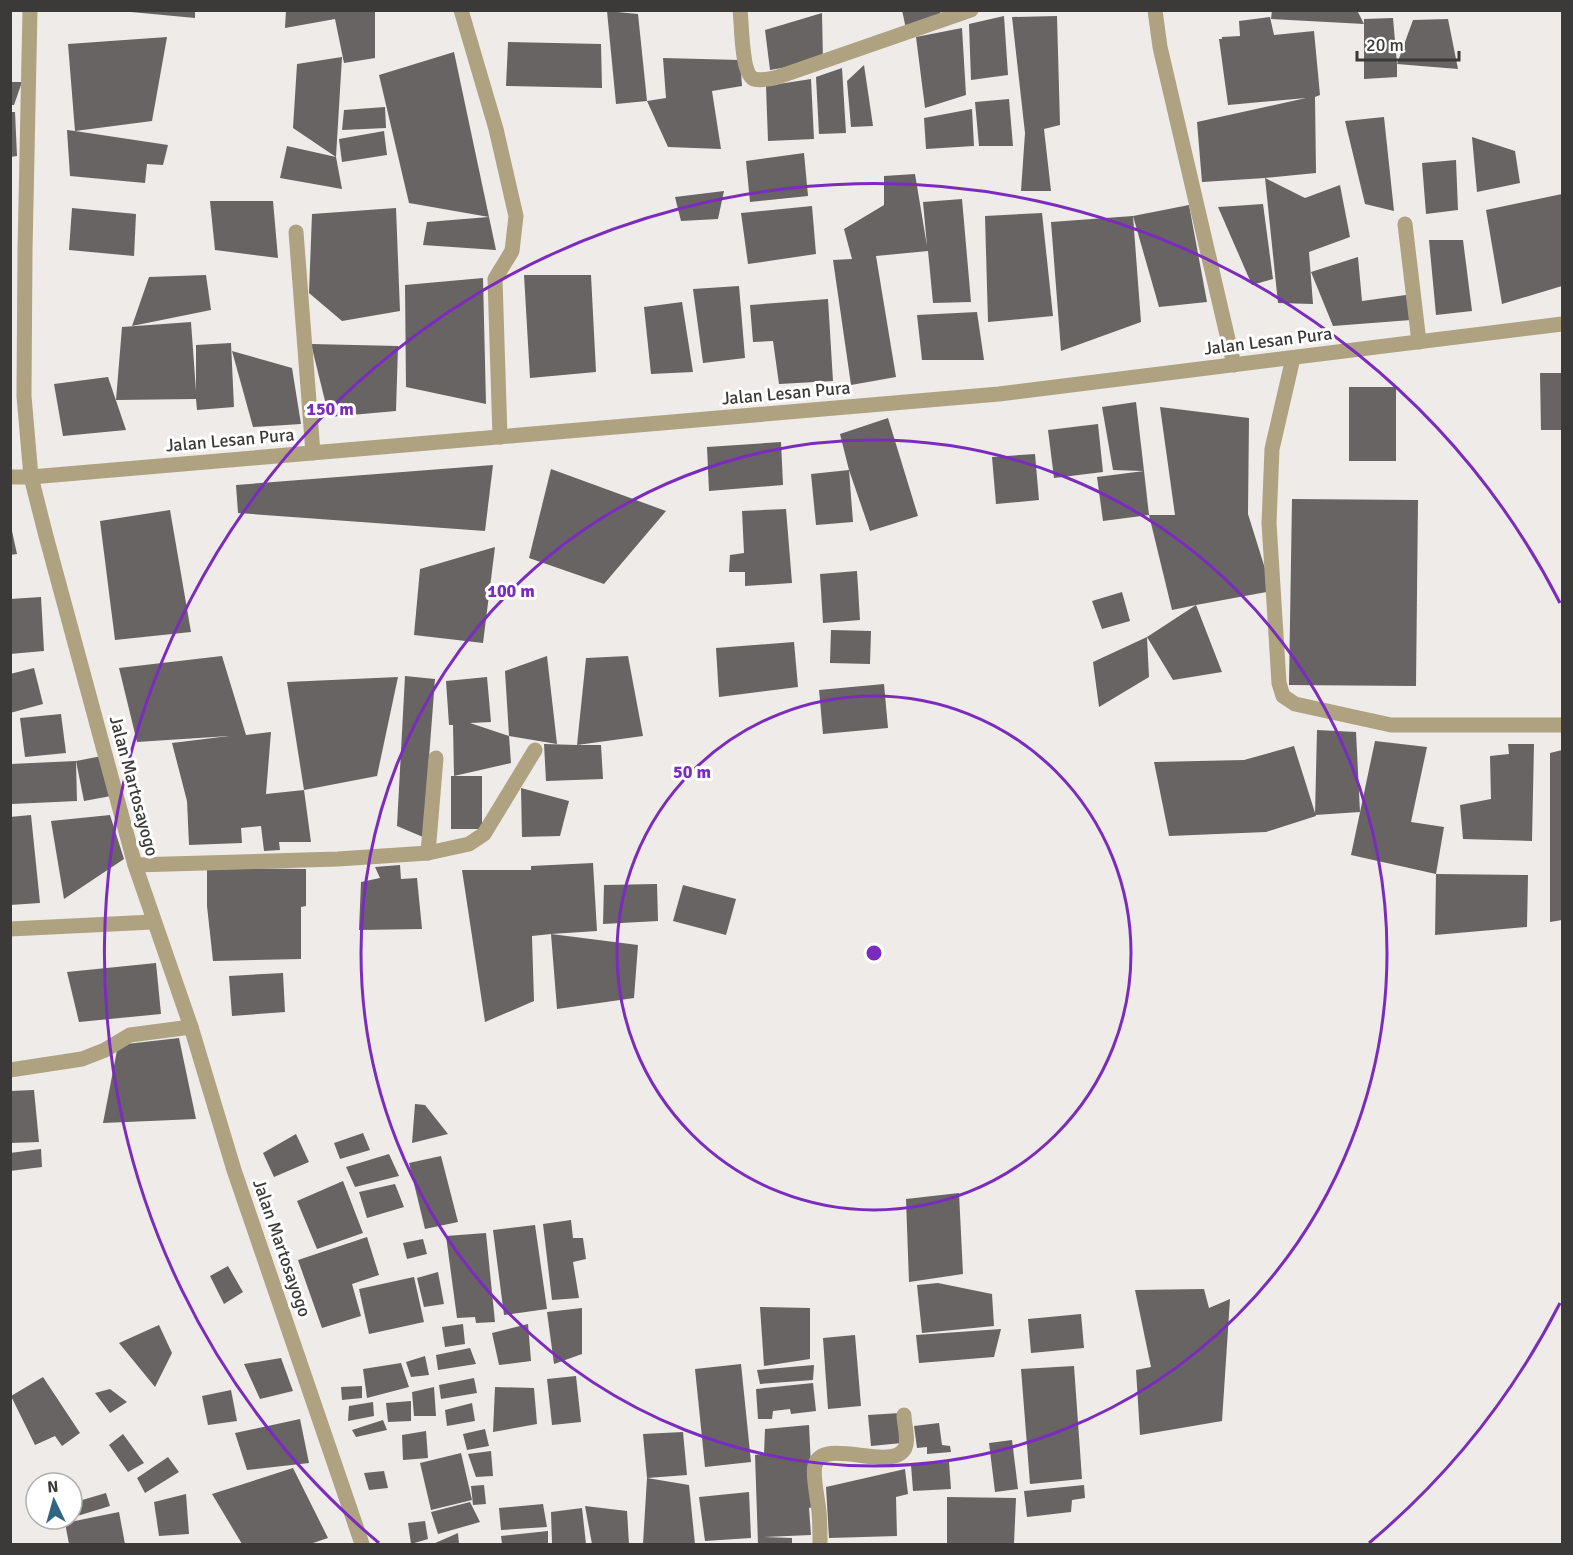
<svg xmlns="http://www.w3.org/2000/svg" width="1573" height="1555" font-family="Signika,sans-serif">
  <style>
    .building { fill: #676463 }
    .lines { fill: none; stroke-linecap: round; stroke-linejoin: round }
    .minor { stroke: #aea280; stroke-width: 15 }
    .tertiary { stroke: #aea280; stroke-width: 15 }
    .ring { fill: none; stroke: #7b2cbf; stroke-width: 3 }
    .labels { text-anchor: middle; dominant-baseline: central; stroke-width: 6; stroke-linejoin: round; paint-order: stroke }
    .street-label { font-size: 18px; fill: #3b3a39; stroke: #fff }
    .centre { fill: #7b2cbf; stroke: #fff; stroke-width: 3 }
    .ring-label { font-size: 18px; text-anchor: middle; font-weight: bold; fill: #7b2cbf; stroke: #fff; stroke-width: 6; stroke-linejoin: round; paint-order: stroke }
  </style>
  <rect width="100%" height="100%" fill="#efebe9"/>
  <g class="building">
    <path d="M131 10H195V18L131 12Z"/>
    <path d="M286 10H375V58L344 63 335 19 285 28Z"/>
    <path d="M902 10H940L941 18 906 29Z"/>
    <path d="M1272 10H1357L1364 24V19L1393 18 1397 64 1413 20 1448 19 1458 69 1397 64V77L1364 79V24L1271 19Z"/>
    <path d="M607 11 638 14 647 101 616 104Z"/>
    <path d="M822 13 823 61 770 70 765 30Z"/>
    <path d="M1004 16 1008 75 971 80 969 24Z"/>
    <path d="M1057 16 1060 125 1044 129 1051 191H1021L1025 133 1012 17Z"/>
    <path d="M1270 17 1274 35 1314 31 1320 95 1315 97 1316 173 1265 178 1305 198 1340 185 1350 237 1309 252 1313 304 1278 303 1265 178 1202 182 1197 122 1306 98 1228 105 1219 39H1222V37L1240 36 1239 21Z"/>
    <path d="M962 28 966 95 925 108 916 37Z"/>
    <path d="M167 37 152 121 75 131 168 145 163 165 147 164 145 183 70 176 67 130 75 131 68 44Z"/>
    <path d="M508 42 601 44 602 88 506 86Z"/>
    <path d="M454 52 489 217 409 203 379 75Z"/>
    <path d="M342 57 336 157 342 189 280 178 287 146 336 157 293 128 297 64Z"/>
    <path d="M663 58 740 60 742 86 712 91 721 149 668 147 647 101 666 98Z"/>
    <path d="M864 65 873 126 851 127 847 81Z"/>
    <path d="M842 68 846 133 819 134 816 77Z"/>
    <path d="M811 79 814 139 768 141 766 86Z"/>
    <path d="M10 82H22L14 105H10Z"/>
    <path d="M1009 99 1013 146H979L975 102Z"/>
    <path d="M385 107 386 128 342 130 344 110Z"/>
    <path d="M972 109 974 146 926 149 924 118Z"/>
    <path d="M10 112H15L17 156 10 157Z"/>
    <path d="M1384 117 1394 211 1365 204 1345 121Z"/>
    <path d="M384 131 387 155 342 162 339 139Z"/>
    <path d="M1472 137 1515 151 1520 183 1477 192Z"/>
    <path d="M804 153 808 196 750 202 746 161Z"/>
    <path d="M1456 160 1458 210 1426 214 1422 163Z"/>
    <path d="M915 174 927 246 923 202 962 199 971 302 933 303 928 251 876 256 896 377 851 385 833 260 852 259 844 229 884 205V176Z"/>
    <path d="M724 191 718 219 681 221 675 197Z"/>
    <path d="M1562 194V286L1502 304 1486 210Z"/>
    <path d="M210 201H273L278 258 215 250Z"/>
    <path d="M1263 204 1273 279 1252 285 1218 207Z"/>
    <path d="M1189 205 1207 302 1159 307 1133 216Z"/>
    <path d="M812 206 816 254 748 264 741 213Z"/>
    <path d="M72 208 136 214 134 256 69 250Z"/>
    <path d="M396 208 400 311 342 321 309 293 312 214Z"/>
    <path d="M1042 213 1053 316 988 322 985 216Z"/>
    <path d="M1133 216 1141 322 1061 351 1051 222Z"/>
    <path d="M489 217 496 250 423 245 427 222Z"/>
    <path d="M1429 240H1463L1472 311 1436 315Z"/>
    <path d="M1358 257 1362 301 1406 295 1411 320 1333 326 1311 272Z"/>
    <path d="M206 275 211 310 132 326 149 277Z"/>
    <path d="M524 275H591L596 372 530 378Z"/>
    <path d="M483 278 486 404 406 387 405 285Z"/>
    <path d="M739 286 745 358 703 363 693 289Z"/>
    <path d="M828 299 833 381 779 384 773 341 753 342 750 305Z"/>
    <path d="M682 302 693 372 651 374 644 307Z"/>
    <path d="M977 312 984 360H922L917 315Z"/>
    <path d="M191 322 196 391V345L231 343 234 407 197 410 196 399 116 400 122 327Z"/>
    <path d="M311 344 398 346 396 411 329 417Z"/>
    <path d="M232 351 292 368 301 424 253 427Z"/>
    <path d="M1540 373H1562V430H1541Z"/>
    <path d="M108 377 126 430 63 436 54 384Z"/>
    <rect x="1349" y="387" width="47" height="74"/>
    <path d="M1136 402 1144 471 1113 470 1102 407Z"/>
    <path d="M1160 407 1249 418 1248 514 1272 591 1196 605 1222 672 1173 680 1147 637 1196 605 1172 610 1149 515H1175Z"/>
    <path d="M888 418 918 516 870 531 849 470 853 522 816 525 811 474 849 470 840 434Z"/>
    <path d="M1098 424 1103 472 1054 478 1048 430Z"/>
    <path d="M781 442 783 485 709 491 707 447Z"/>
    <path d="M1035 454 1039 500 996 504 992 457Z"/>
    <path d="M493 465 485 531 238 513 236 485Z"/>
    <path d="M551 469 666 511 604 584 529 558Z"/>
    <path d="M1144 471 1149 515 1103 521 1097 477Z"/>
    <path d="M1292 499 1418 500 1416 686 1289 685Z"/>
    <path d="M786 509 792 583 745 586V572H729L730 555 744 553 742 511Z"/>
    <path d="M170 510 191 632 115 640 100 521Z"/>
    <path d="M10 522 17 554 10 555Z"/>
    <path d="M495 547 483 643 414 635 420 569Z"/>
    <path d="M857 571 860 620 823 623 820 574Z"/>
    <path d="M1122 592 1130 621 1102 629 1092 601Z"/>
    <path d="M41 597 44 651 10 654V599Z"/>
    <path d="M831 630 871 631 870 664 830 663Z"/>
    <path d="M1147 637 1149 677 1099 707 1093 662Z"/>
    <path d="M794 642 798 687 719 697 716 648Z"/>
    <path d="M222 656 246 735 271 732 266 794 304 790 311 842H279L280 850 264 851 261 826 241 828 242 843 189 845 187 801 172 743 229 736 137 742 119 668Z"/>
    <path d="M547 656 557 744 509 736 511 763 454 776 453 725H449L446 681 487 677 491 722 470 723 509 736 505 671Z"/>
    <path d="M628 656 643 736 577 745H601L603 779 546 781 544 744 577 745 586 658Z"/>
    <path d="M34 668 43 704 10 713V674Z"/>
    <path d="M405 676 435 679 423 837 397 826Z"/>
    <path d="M398 677 377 776 304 790 287 682Z"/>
    <path d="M884 684 888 728 823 734 819 690Z"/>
    <path d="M61 714 66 753 25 757 20 718Z"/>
    <path d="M1317 730 1356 732 1360 812 1315 815Z"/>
    <path d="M1375 741 1427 747 1411 822 1444 827 1436 874 1351 855Z"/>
    <path d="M1508 744H1534L1532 841 1463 839 1460 805 1491 799 1490 756 1509 754Z"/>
    <path d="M1294 746 1316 816 1266 832 1169 836 1154 762 1244 760Z"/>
    <path d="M1562 750V920L1550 922V753Z"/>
    <path d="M102 756 111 796 84 801 76 761Z"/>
    <path d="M76 761 77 801 12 804 10 764Z"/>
    <rect x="451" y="776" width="31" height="53"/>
    <path d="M521 788 569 801 560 836 522 837Z"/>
    <path d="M31 815 40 903 10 905V817Z"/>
    <path d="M110 815 124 859 64 899 51 821Z"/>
    <path d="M593 863 597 931 551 934 638 945 634 998 557 1009 551 934 532 936 534 1001 485 1022 462 870H531V866Z"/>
    <path d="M400 865 401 879 417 878 422 929 359 930 361 882 380 878 375 867Z"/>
    <path d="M207 868 306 869V906L301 907V959L213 961 207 906Z"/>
    <path d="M1436 874 1528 875 1527 927 1435 935Z"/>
    <path d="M657 884 658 921 603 924 604 885Z"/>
    <path d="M683 885 736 899 726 935 673 921Z"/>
    <path d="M156 963 161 1014 79 1022 67 972Z"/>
    <path d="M283 973 285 1012 232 1016 229 976Z"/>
    <path d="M179 1038 196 1119 103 1123 118 1045Z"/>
    <path d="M34 1090 39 1142 10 1143V1091Z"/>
    <path d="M415 1104 425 1105 448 1134 412 1143Z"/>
    <path d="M363 1133 370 1150 340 1159 334 1143Z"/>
    <path d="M296 1134 309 1162 274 1177 263 1153Z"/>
    <path d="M41 1149 42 1167 10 1171V1153Z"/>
    <path d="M389 1154 399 1176 355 1187 346 1167Z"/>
    <path d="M441 1156 458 1222 425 1229 409 1163Z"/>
    <path d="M343 1181 363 1233 317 1249 297 1201Z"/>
    <path d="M395 1184 404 1207 367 1218 359 1192Z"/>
    <path d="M959 1193 963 1274 909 1282 906 1199Z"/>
    <path d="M571 1220 573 1238H583L586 1259 573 1262 579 1298 552 1300 543 1224Z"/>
    <path d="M535 1225 547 1309 504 1315 493 1230Z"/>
    <path d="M486 1233 495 1322 476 1323 475 1317 457 1318 446 1236Z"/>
    <path d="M367 1237 379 1275 352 1284 361 1316 322 1328 298 1260Z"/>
    <path d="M423 1239 427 1254 407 1259 403 1243Z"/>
    <path d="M228 1266 243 1292 224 1304 210 1276Z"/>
    <path d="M438 1272 444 1304 424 1307 417 1278Z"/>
    <path d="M414 1277 424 1322 369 1334 359 1289Z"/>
    <path d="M938 1283 992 1294 994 1326 922 1333 917 1285Z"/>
    <path d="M1204 1289 1209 1308 1230 1299 1222 1421 1140 1435 1136 1370 1151 1367 1135 1290Z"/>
    <path d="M760 1307 810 1308V1359L764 1366Z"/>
    <path d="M582 1308V1354L554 1364 547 1312Z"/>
    <path d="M1081 1314 1084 1348 1031 1353 1028 1319Z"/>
    <path d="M463 1324 465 1344 445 1347 442 1327Z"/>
    <path d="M528 1324 531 1361 499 1365 492 1333Z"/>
    <path d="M159 1325 172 1353 155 1387 119 1343Z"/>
    <path d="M1001 1329 994 1357 919 1363 916 1335Z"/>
    <path d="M855 1335 861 1406 828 1409 823 1338Z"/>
    <path d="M470 1348 476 1364 438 1370 436 1355Z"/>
    <path d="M425 1356 429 1375 411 1377 406 1362Z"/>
    <path d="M281 1358 293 1391 260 1399 244 1364Z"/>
    <path d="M401 1363 409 1387 367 1398 363 1369Z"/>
    <path d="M741 1364 751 1462 705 1467 695 1369Z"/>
    <path d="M814 1365 813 1380 760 1384 757 1370Z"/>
    <path d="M1074 1366 1082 1479 1030 1484 1021 1369Z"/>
    <path d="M576 1376 581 1422 552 1425 547 1379Z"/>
    <path d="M43 1377 80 1433 62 1446 55 1436 35 1445 11 1396Z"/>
    <path d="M474 1378 477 1393 441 1399 439 1385Z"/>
    <path d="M813 1383 816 1411 791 1414 790 1409 773 1411 772 1419H758L756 1389Z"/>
    <path d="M362 1386V1398L342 1400 341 1387Z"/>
    <path d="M434 1387 436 1416H414L412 1392Z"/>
    <path d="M495 1387 534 1388 537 1424 493 1432Z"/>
    <path d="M110 1389 127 1402 110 1413 95 1393Z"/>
    <path d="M231 1390 237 1421 208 1425 202 1396Z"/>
    <path d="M411 1401V1421L388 1422 386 1403Z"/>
    <path d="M373 1402 374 1416 348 1421 349 1406Z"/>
    <path d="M472 1403 475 1421 447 1426 445 1410Z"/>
    <path d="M900 1413 902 1443 871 1446 868 1415Z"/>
    <path d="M300 1419 309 1463 247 1470 235 1433Z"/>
    <path d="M383 1420 387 1430 356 1437 352 1430Z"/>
    <path d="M939 1423 942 1445 950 1446 951 1452 927 1454V1447L917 1448 914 1426Z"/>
    <path d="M809 1425 813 1507 809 1508 811 1535 764 1537 792 1538V1544H758L755 1455 764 1454 765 1429Z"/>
    <path d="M485 1429 489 1446 467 1450 463 1434Z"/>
    <path d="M426 1431 428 1458 403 1460 402 1435Z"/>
    <path d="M683 1432 687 1475 647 1478 689 1485 695 1544H643L647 1478 643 1434Z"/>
    <path d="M123 1434 144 1463 128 1472 109 1445Z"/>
    <path d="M1012 1440 1018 1489 995 1492 989 1443Z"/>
    <path d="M491 1451 493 1476 476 1477 468 1454Z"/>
    <path d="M461 1453 472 1500 431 1510 420 1463Z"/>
    <path d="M168 1457 179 1472 145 1493 137 1478Z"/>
    <path d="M949 1462 951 1489 913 1491 911 1465Z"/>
    <path d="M293 1468 328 1538 310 1544H242L212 1494Z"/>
    <path d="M905 1469 908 1494 896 1497 897 1536 829 1538 826 1487Z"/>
    <path d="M384 1471 388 1488 369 1490 364 1473Z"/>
    <path d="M484 1485 486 1504 473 1505 471 1486Z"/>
    <path d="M1084 1485 1085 1498 1072 1500 1071 1512 1027 1517 1024 1491Z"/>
    <path d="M749 1492 751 1538 705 1541 699 1497Z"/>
    <path d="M106 1493 110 1506 74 1517 72 1503Z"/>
    <path d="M186 1494 189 1534 159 1536 154 1502Z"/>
    <path d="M947 1497 1016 1498 1014 1544H947Z"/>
    <path d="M470 1502 480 1522 438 1534 431 1512Z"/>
    <path d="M543 1504 547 1527 501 1530 499 1508Z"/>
    <path d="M585 1506 627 1511 629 1544H592Z"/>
    <path d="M582 1508 586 1544H552L551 1512Z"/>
    <path d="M119 1512 125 1544H69L65 1523Z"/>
    <path d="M425 1521 428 1539 411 1544 408 1523Z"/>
    <path d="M548 1531V1544H502L501 1536Z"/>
    <path d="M458 1533 459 1544H433Z"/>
  </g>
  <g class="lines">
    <g class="minor">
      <path d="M30 10 25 250 24 396 31 477 46 536 135 865 191 1027 234 1170 362 1544"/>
      <path d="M461 10 496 129 516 216 512 251 495 279 500 437"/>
      <path d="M740 10C742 24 741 74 754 79 761 81 770 79 778 77L971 10"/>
      <path d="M1155 10 1160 47 1234 365"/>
      <path d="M1405 224 1419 342"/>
      <path d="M296 232 313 453"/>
      <path d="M1293 358 1272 449 1269 523 1279 683 1283 696 1295 704 1391 725H1562"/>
      <path d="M428 853 469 844 484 834 535 750"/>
      <path d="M135 865 338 859 428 853 436 758"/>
      <path d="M10 929 153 922"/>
      <path d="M10 1070 82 1059 105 1050 130 1035 191 1027"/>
      <path d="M820 1544C820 1534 820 1523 819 1512 818 1499 812 1476 815 1465 823 1436 892 1473 905 1448 909 1440 904 1424 904 1415"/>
    </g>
    <path class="tertiary" d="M10 477H31L999 394 1562 324"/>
  </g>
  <g class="ring">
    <circle cx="874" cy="953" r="257"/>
    <circle cx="874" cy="953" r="513"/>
    <path d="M1560 1303A770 770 0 0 1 1369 1543M379 1543A770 770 0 1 1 1560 603"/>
  </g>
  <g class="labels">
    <g class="street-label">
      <text transform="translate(1268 341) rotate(-7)">Jalan Lesan Pura</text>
      <text transform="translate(786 393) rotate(-5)">Jalan Lesan Pura</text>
      <text transform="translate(230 440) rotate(-5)">Jalan Lesan Pura</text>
      <text transform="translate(134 786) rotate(75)">Jalan Martosayogo</text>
      <text transform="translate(282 1248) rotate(71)">Jalan Martosayogo</text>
    </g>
  </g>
  <circle cx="874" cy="953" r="9" class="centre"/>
  <g class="ring-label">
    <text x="330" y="415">150 m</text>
    <text x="511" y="597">100 m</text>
    <text x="692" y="778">50 m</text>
  </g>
  <rect width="1573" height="1555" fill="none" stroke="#3b3a39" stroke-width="24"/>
  <g transform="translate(54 1501) rotate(355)"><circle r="28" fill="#ffffff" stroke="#b1b0b0" stroke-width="1.5"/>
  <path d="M0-4.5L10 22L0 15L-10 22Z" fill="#306681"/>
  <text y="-9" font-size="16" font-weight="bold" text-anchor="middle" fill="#3b3a39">N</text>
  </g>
  <path d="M1357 51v9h102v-9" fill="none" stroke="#3b3a39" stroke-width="3"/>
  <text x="1366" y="51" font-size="18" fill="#3b3a39" stroke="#ffffff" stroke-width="4.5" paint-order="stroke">20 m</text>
</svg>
